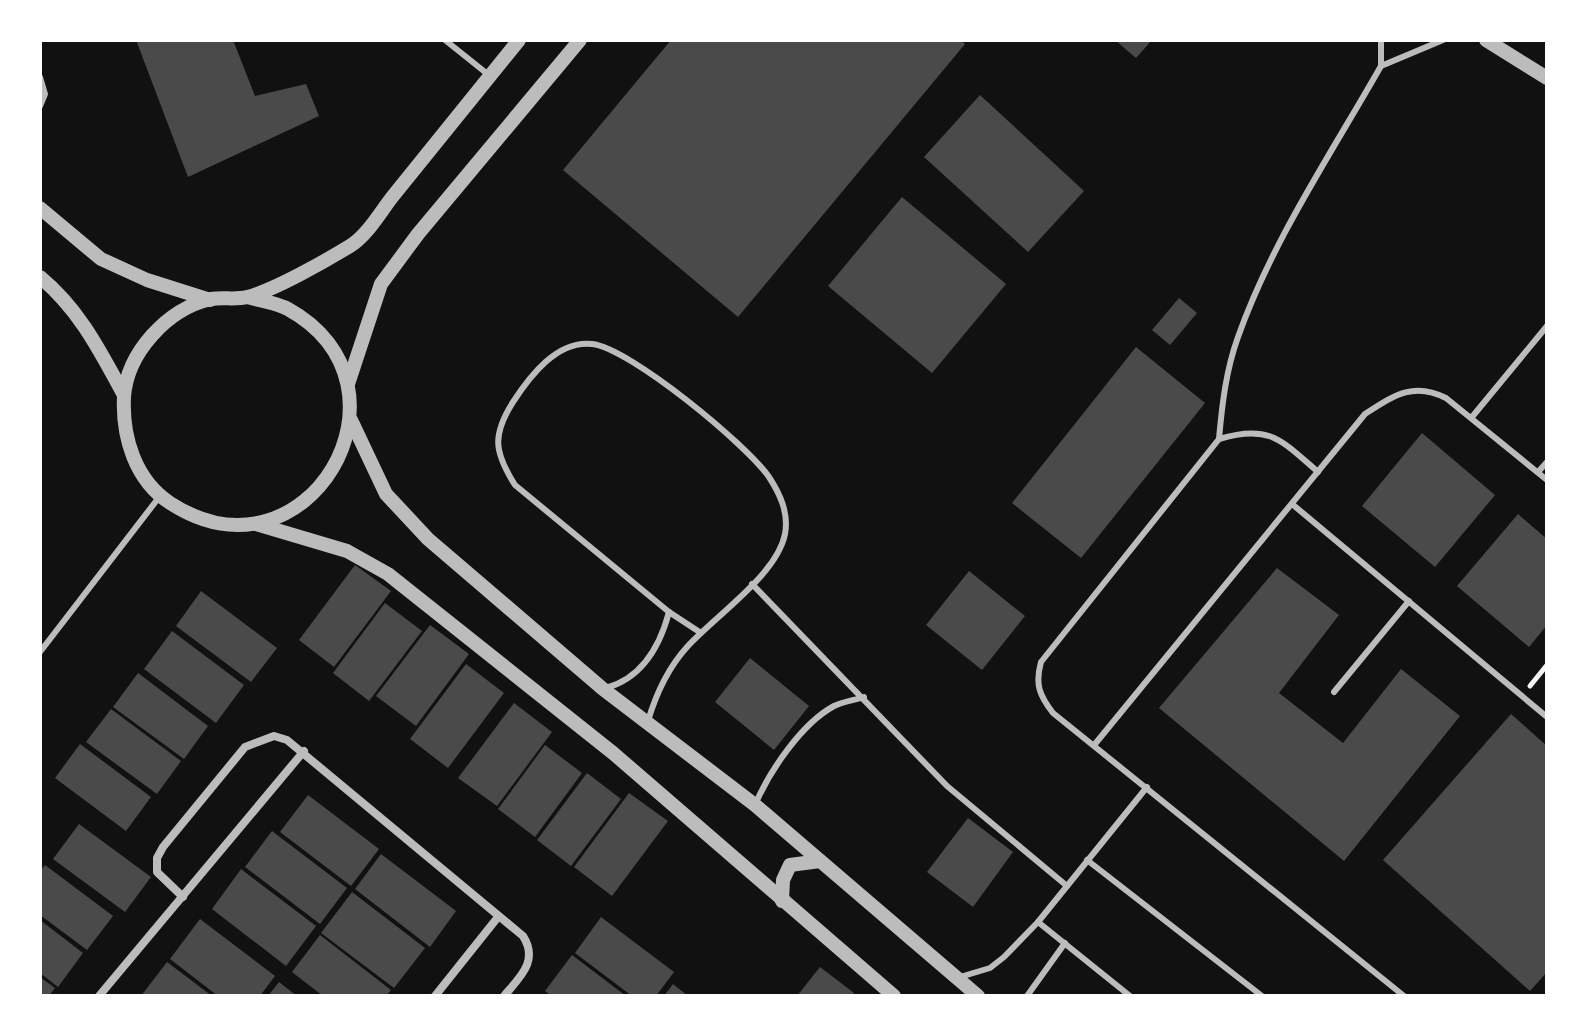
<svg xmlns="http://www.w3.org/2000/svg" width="1587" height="1036" font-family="Inter,sans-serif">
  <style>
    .building { fill: #4a4a4a }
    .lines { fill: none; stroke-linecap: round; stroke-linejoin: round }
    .path { stroke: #f5f5f5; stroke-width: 5 }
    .service { stroke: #bcbcbc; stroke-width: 6 }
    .minor { stroke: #bcbcbc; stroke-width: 8 }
    .tertiary { stroke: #bcbcbc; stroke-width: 14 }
  </style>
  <rect width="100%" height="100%" fill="#111"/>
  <g class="building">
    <path d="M136 40H233L255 96 306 84 319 116 188 177Z"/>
    <path d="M671 40H960L965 44 738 317 563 170Z"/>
    <path d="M1115 40H1152L1136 58Z"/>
    <path d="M980 95 1084 191 1028 252 924 157Z"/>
    <path d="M902 197 1006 284 932 373 828 286Z"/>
    <path d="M1179 298 1197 313 1170 345 1152 330Z"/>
    <path d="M1136 347 1205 403 1081 558 1012 503Z"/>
    <path d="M1422 433 1495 495 1435 567 1362 506Z"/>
    <path d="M1518 514 1547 539V625L1529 647 1457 586Z"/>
    <path d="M355 565 391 591 334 667 299 640Z"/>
    <path d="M1277 568 1339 615 1279 693 1343 743 1401 669 1460 716 1344 861 1159 708Z"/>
    <path d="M969 571 1025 616 982 670 926 625Z"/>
    <path d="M201 591 277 648 251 682 176 626Z"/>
    <path d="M385 603 422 631 369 701 333 673Z"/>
    <path d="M430 625 469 654 416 726 376 696Z"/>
    <path d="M172 631 244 685 216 723 144 669Z"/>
    <path d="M750 658 809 706 774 750 715 702Z"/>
    <path d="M466 664 504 693 448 768 410 739Z"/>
    <path d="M138 673 208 726 184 759 113 707Z"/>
    <path d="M514 703 552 732 497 806 458 778Z"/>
    <path d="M111 709 181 761 157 794 86 742Z"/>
    <path d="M1511 714 1547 746V972L1530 991 1383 860Z"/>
    <path d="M80 744 151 797 126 831 55 778Z"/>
    <path d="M545 745 582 773 535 837 498 809Z"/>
    <path d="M587 773 621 799 571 866 537 840Z"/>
    <path d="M629 793 668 821 612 896 574 867Z"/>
    <path d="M308 795 379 849 351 886 280 832Z"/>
    <path d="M968 818 1013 852 973 907 927 872Z"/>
    <path d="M79 824 151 877 125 912 53 859Z"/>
    <path d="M272 831 347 888 320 924 245 867Z"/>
    <path d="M381 854 456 911 430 947 355 889Z"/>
    <path d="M45 865 113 916 87 950 40 915V871Z"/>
    <path d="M241 869 316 926 286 966 212 909Z"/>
    <path d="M352 892 425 948 394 988 321 933Z"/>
    <path d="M601 917 674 972 656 996H632L575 953Z"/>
    <path d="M200 919 275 976 260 996H218L170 959Z"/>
    <path d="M40 920 83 953 58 987 40 973Z"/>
    <path d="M320 935 391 990 386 996H323L292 972Z"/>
    <path d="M572 955 626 996H552L545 991Z"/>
    <path d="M167 962 212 996H141Z"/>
    <path d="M820 967 854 993 851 996H797Z"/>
    <path d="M40 977 55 988 49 996H40Z"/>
    <path d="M279 982 297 996H268Z"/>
    <path d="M673 984 688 996H664Z"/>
  </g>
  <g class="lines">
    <path class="path" d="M1530 686 1547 665"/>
    <g class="service">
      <path d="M445 40 490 76"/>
      <path d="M1381 66 1443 40"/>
      <path d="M40 77 45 94 40 106"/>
      <path d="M1472 417 1547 326"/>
      <path d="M1219 439C1222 405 1226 370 1238 337 1272 241 1331 154 1381 66V40"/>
      <path d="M1318 472C1281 440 1270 424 1219 439L1041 662C1035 684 1039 695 1053 713L1404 996"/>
      <path d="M1538 472 1547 462"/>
      <path d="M1292 504 1547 717"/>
      <path d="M752 584 947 786 1067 886"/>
      <path d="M40 652 160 496"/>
      <path d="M606 688C642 678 660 646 669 612"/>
      <path d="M1334 692 1409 601"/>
      <path d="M648 721C656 694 668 668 687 647 715 616 777 575 785 534 789 513 780 494 769 477 747 445 630 348 592 344 557 340 530 376 513 402 492 435 494 452 515 485L669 612 701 633"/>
      <path d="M1095 744 1365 414C1393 396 1413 381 1446 398L1547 480"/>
      <path d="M755 805C769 772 801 724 834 706 842 702 855 700 864 697"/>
      <path d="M1087 860 1262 996"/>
      <path d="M1038 922 1130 996"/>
      <path d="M960 977 990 968 1004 957 1038 922 1147 787"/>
      <path d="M1027 996 1065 943"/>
    </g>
    <g class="minor">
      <path d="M183 897 157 872V858L163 847 245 747 274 736 287 740 523 936C539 961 520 977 504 996"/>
      <path d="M99 996 304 751"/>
      <path d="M435 996 498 917"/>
    </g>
    <g class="tertiary">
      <path d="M1486 40 1547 78"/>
      <path d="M40 208 101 259 147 280 210 300"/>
      <path d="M40 277C79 309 100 351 124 395"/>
      <path d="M248 297C261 301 277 303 288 309 427 386 307 592 170 503 135 480 122 437 124 397 127 353 167 309 211 299 223 297 236 300 247 297 273 291 327 260 350 246 367 236 381 211 393 196 435 144 477 92 519 40"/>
      <path d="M348 384 381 284 418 234 580 40"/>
      <path d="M351 420 386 494 428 539 603 689 755 805 978 996"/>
      <path d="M256 524 347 551 388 574 613 753 894 996"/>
      <path d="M782 901 783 880 790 865 820 861"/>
    </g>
  </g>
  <rect width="1587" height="1036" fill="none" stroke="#ffffff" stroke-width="84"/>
</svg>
